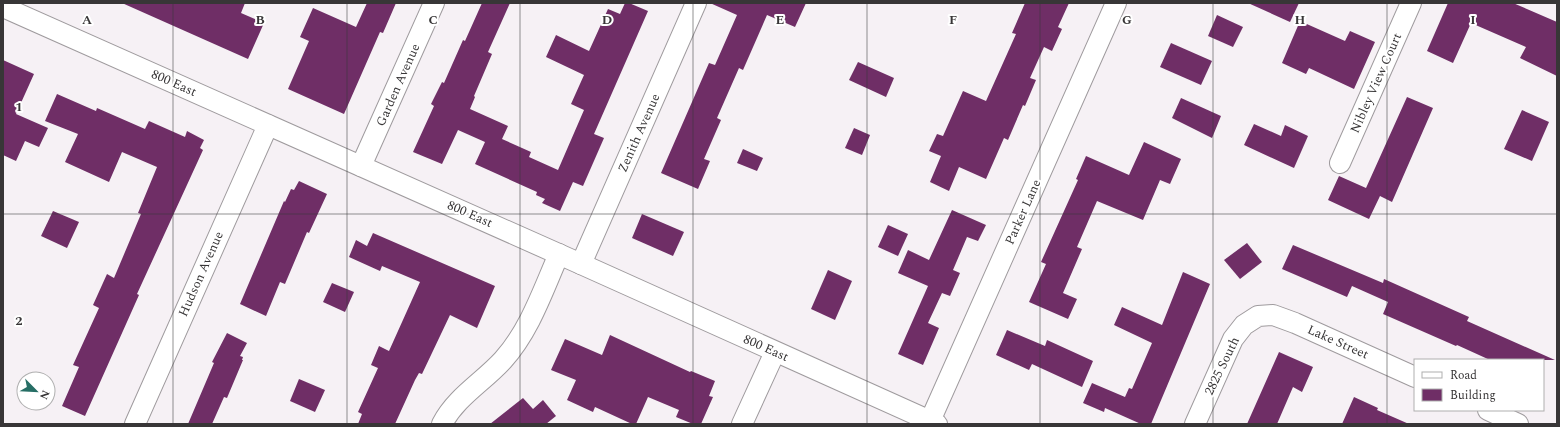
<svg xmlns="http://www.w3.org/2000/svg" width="1560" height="427" font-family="Spectral,serif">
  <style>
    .building { fill: #6f2e66 }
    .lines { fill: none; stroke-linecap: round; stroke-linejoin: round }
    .street-casing { stroke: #9f9b9e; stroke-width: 22 }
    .street { stroke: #fff; stroke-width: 20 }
    .grid { fill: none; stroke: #383637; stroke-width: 1; stroke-opacity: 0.55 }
    .labels { text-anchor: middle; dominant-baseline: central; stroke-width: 4; stroke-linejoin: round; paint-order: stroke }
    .street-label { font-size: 13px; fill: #383637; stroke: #fff }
    .grid-label { font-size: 13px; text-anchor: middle; font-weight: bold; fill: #383637; stroke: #fff; stroke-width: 4; stroke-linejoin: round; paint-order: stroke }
  </style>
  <rect width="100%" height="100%" fill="#f6f1f5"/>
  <g class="building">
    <path d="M122 3H245L241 13 264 23 248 59Z"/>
    <path d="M367 3H396L383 33 380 32 344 114 288 89 309 41 300 37 313 8 356 27Z"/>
    <path d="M482 3H510L488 52 492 54 474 96 475 97 470 109 508 126 502 139 531 152 529 157 558 170 584 110 571 104 584 75 546 57 556 35 589 51 608 9 620 14 625 3H629L648 11 594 134 604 138 583 186 573 182 560 211 542 203 545 199 536 195 537 192 475 164 485 142 458 130 442 164 413 152 434 106 431 104 442 82 444 83 463 40 465 41Z"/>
    <path d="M710 3H806L795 27 767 15 743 70 739 68 717 118 721 120 704 159 710 161 698 189 661 173 709 63 715 65 737 15Z"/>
    <path d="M1025 3H1069L1058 27 1062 29 1052 51 1044 47 1030 78 1036 80 1025 106 1023 105 1008 140 1004 138 986 179 959 167 949 191 930 182 941 156 929 151 937 134 943 136 963 91 986 101 1016 34 1012 33Z"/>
    <path d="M1248 3H1299L1290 22Z"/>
    <path d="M1448 3H1513L1557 22V76L1520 58 1526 47 1471 23 1453 63 1427 51Z"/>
    <path d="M1217 15 1243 27 1233 47 1208 36Z"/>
    <path d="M1300 21 1345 41 1350 31 1375 42 1354 89 1309 68 1306 74 1282 63Z"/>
    <path d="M1171 43 1212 61 1201 85 1160 67Z"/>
    <path d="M3 60 34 74 16 114 48 128 39 147 25 141 16 161 3 155Z"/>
    <path d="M858 62 894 78 886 97 849 80Z"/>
    <path d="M57 94 96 111 97 108 145 129 149 121 185 137 187 131 204 140 200 148 203 150 137 294 139 295 85 416 62 406 79 367 73 365 99 308 93 305 107 274 114 278 141 214 138 213 157 167 122 152 109 182 65 162 78 134 45 121Z"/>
    <path d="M1407 97 1433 108 1392 202 1380 196 1369 219 1328 200 1339 176 1366 188Z"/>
    <path d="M1181 98 1221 116 1212 138 1172 118Z"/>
    <path d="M1522 110 1549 122 1532 161 1504 149Z"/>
    <path d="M1254 124 1281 136 1285 125 1308 136 1294 168 1244 145Z"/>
    <path d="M854 128 870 135 862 155 845 148Z"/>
    <path d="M1144 142 1181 159 1170 184 1160 180 1143 220 1097 201 1077 247 1082 249 1063 293 1077 299 1068 319 1029 302 1046 264 1041 262 1078 180 1076 179 1086 156 1129 175Z"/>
    <path d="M743 149 763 158 757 171 737 163Z"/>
    <path d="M299 181 327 194 309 233 307 232 285 284 280 282 266 316 240 304 284 201 285 202 291 189 294 190Z"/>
    <path d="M952 210 986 225 978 241 967 237 953 270 960 273 950 296 942 293 928 323 939 328 923 365 898 354 928 286 898 273 908 250 929 260Z"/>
    <path d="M53 211 79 222 67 248 41 236Z"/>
    <path d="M642 214 684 232 673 256 632 238Z"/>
    <path d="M888 225 908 234 898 256 878 247Z"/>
    <path d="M373 233 495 286 477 328 450 315 422 374 419 373 415 380 395 424H358L362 414 358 412 378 368 371 365 379 346 389 351 420 282 382 266 380 271 349 257 356 240 367 246Z"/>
    <path d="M1247 243 1262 262 1240 279 1224 260Z"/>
    <path d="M1293 245 1383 283 1384 279 1469 317 1467 321 1555 360H1490L1457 345 1456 346 1383 314 1388 302 1352 286 1347 297 1282 269Z"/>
    <path d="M828 270 852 281 835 320 811 309Z"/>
    <path d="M1183 272 1210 284 1151 424H1141L1105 408 1104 412 1083 403 1092 383 1125 397 1129 388 1132 389 1152 343 1114 325 1122 307 1162 325Z"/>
    <path d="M332 283 354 292 345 312 323 302Z"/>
    <path d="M1007 330 1045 346 1047 340 1093 361 1082 387 1032 364 1029 370 996 355Z"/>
    <path d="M227 333 247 343 240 356 243 357 242 360H243L227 398 224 397 212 424H188L214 363 212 362Z"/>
    <path d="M610 335 690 372 691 371 715 381 709 396 713 397 701 424H693L676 417 679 410 648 397 636 424H632L595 407 593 412 567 400 576 380 551 370 565 339 602 355Z"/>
    <path d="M1279 352 1313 367 1302 392 1293 387 1277 424H1247Z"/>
    <path d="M299 379 325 390 315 412 290 401Z"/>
    <path d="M1354 397 1378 408 1377 410 1409 424H1342Z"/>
    <path d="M523 398 533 409 543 400 556 416 546 424H490Z"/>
  </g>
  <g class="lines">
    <defs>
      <g id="street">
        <path d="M3 7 581 264 937 424"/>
        <path d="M1340 163 1411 3"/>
        <path d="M361 166 434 3"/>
        <path d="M581 264 696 3"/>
        <path d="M1488 410 1518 424"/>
        <path d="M930 421 1116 3"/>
        <path d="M135 424 268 125"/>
        <path d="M442 424C456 397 483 382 503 360 530 330 543 290 559 254"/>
        <path d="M742 424 775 352"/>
        <path d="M1195 424 1233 339 1244 325 1258 316 1273 315 1295 323 1415 377"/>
      </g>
    </defs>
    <use href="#street" class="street-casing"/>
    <use href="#street" class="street"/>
  </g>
  <path class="grid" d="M173 3V424M347 3V424M520 3V424M693 3V424M867 3V424M1040 3V424M1213 3V424M1387 3V424M3 214H1557"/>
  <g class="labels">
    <g class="street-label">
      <text transform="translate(174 83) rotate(24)">800 East</text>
      <text transform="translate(1376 83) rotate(-66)">Nibley View Court</text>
      <text transform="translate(398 85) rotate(-66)">Garden Avenue</text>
      <text transform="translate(639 133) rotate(-66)">Zenith Avenue</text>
      <text transform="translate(1023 212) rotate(-66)">Parker Lane</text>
      <text transform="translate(470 214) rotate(24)">800 East</text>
      <text transform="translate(201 274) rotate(-66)">Hudson Avenue</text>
      <text transform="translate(1338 342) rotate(24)">Lake Street</text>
      <text transform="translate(766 348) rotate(24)">800 East</text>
      <text transform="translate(1222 366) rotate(-64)">2825 South</text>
    </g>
  </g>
  <g class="grid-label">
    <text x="87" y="24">A</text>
    <text x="260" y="24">B</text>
    <text x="433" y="24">C</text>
    <text x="607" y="24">D</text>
    <text x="780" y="24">E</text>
    <text x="953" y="24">F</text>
    <text x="1127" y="24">G</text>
    <text x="1300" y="24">H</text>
    <text x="1473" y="24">I</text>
    <text x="19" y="111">1</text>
    <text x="19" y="325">2</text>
  </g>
  <rect width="1560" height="427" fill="none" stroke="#383637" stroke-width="8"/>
  <rect x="1414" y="359" width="130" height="52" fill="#ffffff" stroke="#afafaf"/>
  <rect x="1422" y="372" width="20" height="6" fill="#ffffff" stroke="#afafaf"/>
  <text x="1450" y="379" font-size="12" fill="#383637">Road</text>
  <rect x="1422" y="389" width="20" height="12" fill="#6f2e66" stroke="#afafaf"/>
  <text x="1450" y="399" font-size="12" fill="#383637">Building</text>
  <g transform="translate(36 391) rotate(114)"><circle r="19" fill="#ffffff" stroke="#afafaf"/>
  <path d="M0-3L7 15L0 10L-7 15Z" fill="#266e65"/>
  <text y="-6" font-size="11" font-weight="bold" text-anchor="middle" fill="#383637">N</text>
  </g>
</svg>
